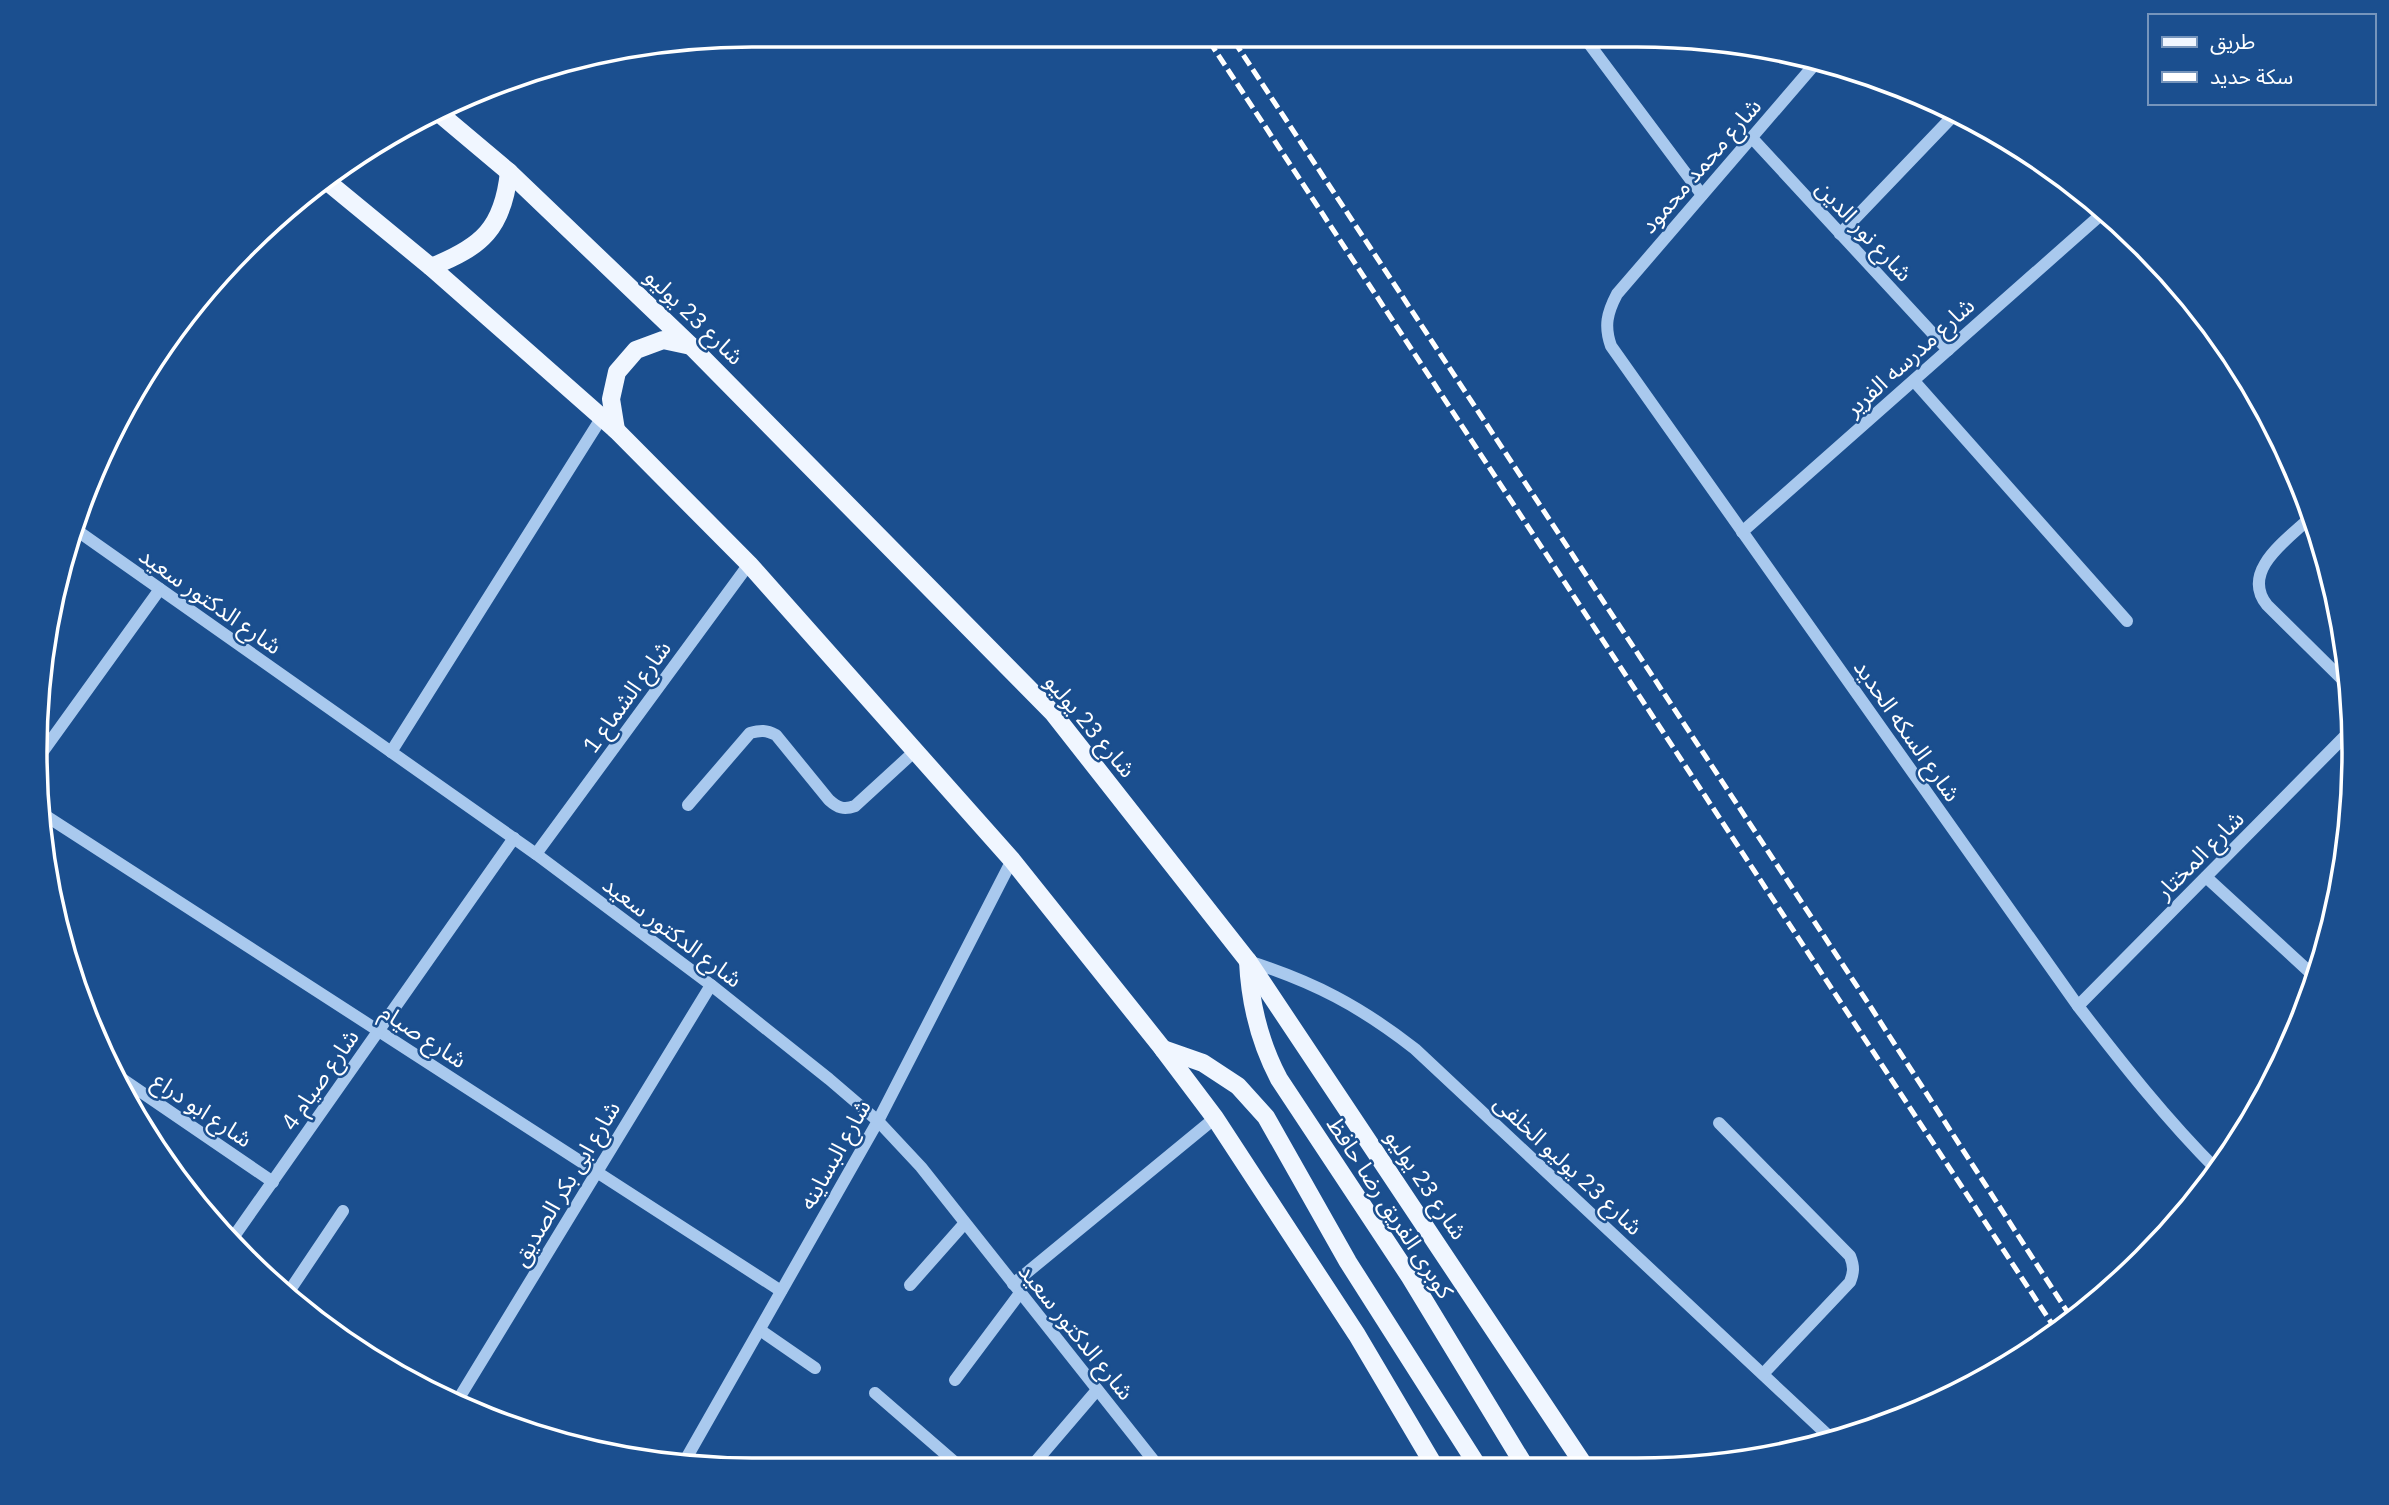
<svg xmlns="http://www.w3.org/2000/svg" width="2389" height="1505" font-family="'IBM Plex Sans','Noto Sans Arabic',sans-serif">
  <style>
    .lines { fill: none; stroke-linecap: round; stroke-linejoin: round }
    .minor { stroke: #a9c9ee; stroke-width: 12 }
    .major { stroke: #f0f6ff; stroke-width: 18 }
    .rail { stroke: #fff; stroke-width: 5; stroke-dasharray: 12 5; stroke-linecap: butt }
    .labels { text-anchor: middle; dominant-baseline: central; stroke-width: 5; stroke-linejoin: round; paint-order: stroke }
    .street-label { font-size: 23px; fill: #fff; stroke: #1b4f8f }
    .rim { fill: none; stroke: #fff; stroke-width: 3.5 }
  </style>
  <rect width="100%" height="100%" fill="#1b4f8f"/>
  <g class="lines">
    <g class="minor">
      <path d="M1587 41 1702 195"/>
      <path d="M1815 64 1617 294C1607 313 1604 326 1611 346L2078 1006C2122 1063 2166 1119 2217 1170"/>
      <path d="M1752 138 1948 350"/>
      <path d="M1840 234 1954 115"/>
      <path d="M1914 381 2127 621"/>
      <path d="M2313 515C2290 538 2239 570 2267 605L2349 686"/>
      <path d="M72 527 536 854 711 985 829 1079 878 1121 921 1167 1158 1466"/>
      <path d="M1742 532 2104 212"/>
      <path d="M391 752 602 417"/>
      <path d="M36 761 160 589"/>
      <path d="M688 805 750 733C761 730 766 730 776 735L829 800C838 808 844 810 855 806L915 751"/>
      <path d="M43 814 781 1291"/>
      <path d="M536 854 749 564"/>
      <path d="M2206 877 2315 977"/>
      <path d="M1248 961C1314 982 1360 1006 1415 1049L1834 1441"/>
      <path d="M2078 1006 2350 731"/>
      <path d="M109 1070 273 1182"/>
      <path d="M1719 1123 1850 1256C1854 1266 1854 1272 1850 1282L1763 1374"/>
      <path d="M230 1242 514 838"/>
      <path d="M1013 1284 1215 1118"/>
      <path d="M910 1285 964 1224"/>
      <path d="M286 1296 343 1211"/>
      <path d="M760 1330 815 1368"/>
      <path d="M955 1380 1020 1293"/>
      <path d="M875 1393 958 1465"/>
      <path d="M456 1403 711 985"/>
      <path d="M683 1464 878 1121 1012 860"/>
      <path d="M1032 1466 1097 1390"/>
    </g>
    <g class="major">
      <path d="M440 114 509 172 691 346 1053 713 1248 961 1586 1468"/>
      <path d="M324 179 431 267 616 430 749 564 1012 860 1163 1049 1215 1118 1357 1335 1435 1467"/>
      <path d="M431 267C482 247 503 228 509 172"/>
      <path d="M616 430 611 399 617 372 636 350 663 340 691 346"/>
      <path d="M1248 961C1250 1004 1259 1041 1279 1079L1410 1277 1526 1468"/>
      <path d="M1163 1049 1203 1063 1238 1086 1266 1117 1348 1262 1479 1468"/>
    </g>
    <g class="rail">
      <path d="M1209 41 2056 1330"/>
      <path d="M1234 41 1872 1009 2072 1319"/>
    </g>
  </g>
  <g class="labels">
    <g class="street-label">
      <text transform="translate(1700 165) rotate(-49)">شارع محمد محمود</text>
      <text transform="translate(1865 230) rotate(47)">شارع نور الدين</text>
      <text transform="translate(695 316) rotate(44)">شارع 23 يوليو</text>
      <text transform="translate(1909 356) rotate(-42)">شارع مدرسه الفرير</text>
      <text transform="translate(211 600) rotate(35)">شارع الدكتور سعيد</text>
      <text transform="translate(626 696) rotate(-54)">شارع الشماع 1</text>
      <text transform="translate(1091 725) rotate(50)">شارع 23 يوليو</text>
      <text transform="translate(1908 730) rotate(55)">شارع السكه الحديد</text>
      <text transform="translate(2199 854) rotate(-45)">شارع المختار</text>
      <text transform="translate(673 931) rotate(37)">شارع الدكتور سعيد</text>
      <text transform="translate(424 1035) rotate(33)">شارع صيام</text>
      <text transform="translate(319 1079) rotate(-55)">شارع صيام 4</text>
      <text transform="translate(203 1109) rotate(34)">شارع ابو دراع</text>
      <text transform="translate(834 1154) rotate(-61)">شارع البساينه</text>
      <text transform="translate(1569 1164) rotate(43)">شارع 23 يوليو الخلفى</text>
      <text transform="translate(565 1183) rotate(-59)">شارع ابى بكر الصديق</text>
      <text transform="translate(1427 1184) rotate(56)">شارع 23 يوليو</text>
      <text transform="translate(1391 1207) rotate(57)">كوبرى الفريق رضا حافظ</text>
      <text transform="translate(1077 1331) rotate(51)">شارع الدكتور سعيد</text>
    </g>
  </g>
  <path d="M0 0H2389V1505H0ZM752 47H1637A705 705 0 0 1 2342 752V753A705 705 0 0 1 1637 1458H752A705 705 0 0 1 47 753V752A705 705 0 0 1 752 47Z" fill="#1b4f8f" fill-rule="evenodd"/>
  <path class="rim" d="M752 47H1637A705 705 0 0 1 2342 752V753A705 705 0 0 1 1637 1458H752A705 705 0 0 1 47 753V752A705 705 0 0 1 752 47Z"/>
  <rect x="2148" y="14" width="228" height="91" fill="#1b4f8f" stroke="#7695bc" stroke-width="2"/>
  <rect x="2162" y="37" width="35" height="10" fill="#f0f6ff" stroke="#7695bc" stroke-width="2"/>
  <text x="2210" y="49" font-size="21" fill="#ffffff">طريق</text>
  <rect x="2162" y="72" width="35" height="10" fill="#ffffff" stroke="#7695bc" stroke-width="2"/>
  <text x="2210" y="84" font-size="21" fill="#ffffff">سكة حديد</text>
</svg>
